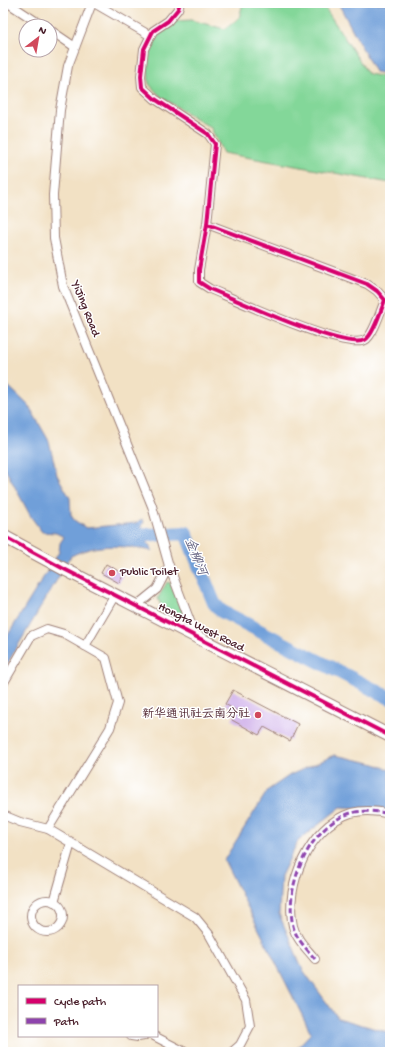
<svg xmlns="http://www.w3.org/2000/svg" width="393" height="1055" font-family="'Gochi Hand','LXGW WenKai TC',sans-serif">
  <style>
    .green { fill: #83d799; stroke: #667b62 }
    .water { fill: #709fd9; stroke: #5d5f82 }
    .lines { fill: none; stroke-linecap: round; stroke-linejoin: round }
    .river { stroke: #709fd9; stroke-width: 14 }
    .building { fill: #cba9e8 }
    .street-casing { stroke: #9e8078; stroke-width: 10 }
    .secondary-casing { stroke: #9e8078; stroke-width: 14 }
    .street { stroke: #fff; stroke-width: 8 }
    .secondary { stroke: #fff; stroke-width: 12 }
    .quiet { stroke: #8e44ad; stroke-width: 3; stroke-dasharray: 6 3; stroke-linecap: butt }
    .cycleway-casing { stroke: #fff; stroke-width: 6 }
    .cycleway { stroke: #d6006c; stroke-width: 4 }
    .poi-dot { fill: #d1495b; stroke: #fff; stroke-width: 1.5 }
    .labels { text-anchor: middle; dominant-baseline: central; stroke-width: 3; stroke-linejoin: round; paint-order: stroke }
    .street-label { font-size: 12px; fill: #4a1f2b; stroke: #fff }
    .poi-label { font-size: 12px; fill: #4a1f2b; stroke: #fff; text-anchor: start }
    .water-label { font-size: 13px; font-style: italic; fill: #5b5979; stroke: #fff }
  </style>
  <rect width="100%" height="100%" fill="#fff"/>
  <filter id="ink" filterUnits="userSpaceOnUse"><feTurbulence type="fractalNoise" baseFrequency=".025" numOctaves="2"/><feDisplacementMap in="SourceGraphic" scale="8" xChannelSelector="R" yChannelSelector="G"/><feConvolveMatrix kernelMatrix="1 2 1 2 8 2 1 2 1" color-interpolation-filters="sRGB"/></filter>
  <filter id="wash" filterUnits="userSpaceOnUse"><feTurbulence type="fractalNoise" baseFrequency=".012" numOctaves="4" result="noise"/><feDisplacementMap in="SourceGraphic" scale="16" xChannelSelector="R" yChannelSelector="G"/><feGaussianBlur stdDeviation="0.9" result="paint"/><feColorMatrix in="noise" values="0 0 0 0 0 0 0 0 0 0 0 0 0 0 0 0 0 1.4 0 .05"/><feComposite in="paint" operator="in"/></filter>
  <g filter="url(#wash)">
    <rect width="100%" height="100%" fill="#f2e1c4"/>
    <g class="green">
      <path d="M243 3H322L368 74 390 78V183L223 153 211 128 160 96 149 84 147 59 155 34 175 21 191 20 225 29 239 18Z"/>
      <path d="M167 582 170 583 183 612 180 616 161 606 158 598Z"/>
    </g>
    <g class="water">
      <path d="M338 3H390V74L375 72Z"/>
      <path d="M3 381 29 406 49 441 57 475 70 498 71 515 74 520 86 528 136 523 142 519 144 522 141 527 146 540 153 551C123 546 99 542 71 556L3 671V643L59 552 60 543 64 537 56 533 42 532 31 517 3 465Z"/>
      <path d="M335 755 375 764 390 770V812L379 809 341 807 298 841 281 876 279 914 303 970 338 1018 387 1032 390 1031V1052H293L311 1033 224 860 268 790 290 775Z"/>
    </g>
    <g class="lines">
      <path class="river" d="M127 536 186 533 214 603 221 611 390 698"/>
    </g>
    <g id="blocks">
      <g class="building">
        <path d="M106 564 124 574 119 583 101 573Z"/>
        <path d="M233 690 298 724 290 741 264 727 259 735 232 720 237 711 225 704Z"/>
      </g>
    </g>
  </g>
  <g filter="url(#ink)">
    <use href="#blocks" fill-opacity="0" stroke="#9e8078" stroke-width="1"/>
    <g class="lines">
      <defs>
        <g id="street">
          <path d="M8 3 43 26"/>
          <path d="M92 3 68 66 60 110 53 195 54 238 63 286 152 506 169 566 196 637"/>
          <path d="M94 3 151 36"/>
          <path d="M180 3 178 9 168 21 153 31 144 49 141 76 142 87 155 99 208 134 215 144 207 224 199 270V282L210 289C234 299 346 351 365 340 373 336 381 310 385 300L377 291 367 284 207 224"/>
          <path d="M50 30 75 47"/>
          <path d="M136 606 157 589 169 566"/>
          <path d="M85 646 115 595"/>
          <path d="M3 684 31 636 47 629 64 634 106 658 118 703 110 728 48 829"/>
          <path d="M3 815 20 822 48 829 195 917 209 934 246 1000 250 1026 240 1045 232 1052"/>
          <circle cx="47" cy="916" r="16"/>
          <path d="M54 902 71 843"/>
          <path d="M315 959C307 949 296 939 293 926 284 886 309 826 351 813 363 810 378 811 390 814"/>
          <path d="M131 1036 138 1037 144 1036"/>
          <path d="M154 1036 185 1052"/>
        </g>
        <path id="secondary" d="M3 536 64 569 390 736"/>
      </defs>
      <use href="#street" class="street-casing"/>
      <use href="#secondary" class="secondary-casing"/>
      <use href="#street" class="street"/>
      <use href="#secondary" class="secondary"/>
      <path class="quiet" d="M315 959C307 949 296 939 293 926 284 886 309 826 351 813 363 810 378 811 390 814"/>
      <defs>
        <g id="cycleway">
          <path d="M180 3 178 9 168 21 153 31 144 49 141 76 142 87 155 99 208 134 215 144 207 224 199 270V282L210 289C234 299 346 351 365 340 373 336 381 310 385 300L377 291 367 284 207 224"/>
          <path d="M3 536 64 569 390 736"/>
        </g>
      </defs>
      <use href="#cycleway" class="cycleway-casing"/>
      <use href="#cycleway" class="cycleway"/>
    </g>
  </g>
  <g class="poi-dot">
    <circle cx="112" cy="573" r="4"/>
    <circle cx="258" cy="715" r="4"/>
  </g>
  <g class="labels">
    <g class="street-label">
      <text transform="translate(85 309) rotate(69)">YiJing Road</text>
      <text transform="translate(201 628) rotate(27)">Hongta West Road</text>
    </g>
    <g class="poi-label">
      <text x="120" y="573">Public Toilet</text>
      <text x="250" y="715" text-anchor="end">新华通讯社云南分社</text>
    </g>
    <g class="water-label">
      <text transform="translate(195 557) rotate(68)">金柳河</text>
    </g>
  </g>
  <rect width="393" height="1055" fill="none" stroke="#fff" stroke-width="16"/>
  <rect x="18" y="985" width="140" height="52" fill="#ffffff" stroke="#b7a5aa"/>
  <rect x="26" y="998" width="20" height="6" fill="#d6006c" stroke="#b7a5aa"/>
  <text x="54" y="1005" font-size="12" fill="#4a1f2b">Cycle path</text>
  <rect x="26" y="1018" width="20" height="6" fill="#8e44ad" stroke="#b7a5aa"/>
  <text x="54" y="1025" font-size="12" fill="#4a1f2b">Path</text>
  <g transform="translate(38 38) rotate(31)"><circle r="19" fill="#ffffff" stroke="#b7a5aa"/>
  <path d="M0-3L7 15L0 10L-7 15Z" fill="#d1495b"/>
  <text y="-6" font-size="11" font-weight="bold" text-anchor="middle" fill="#4a1f2b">N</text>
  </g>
</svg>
